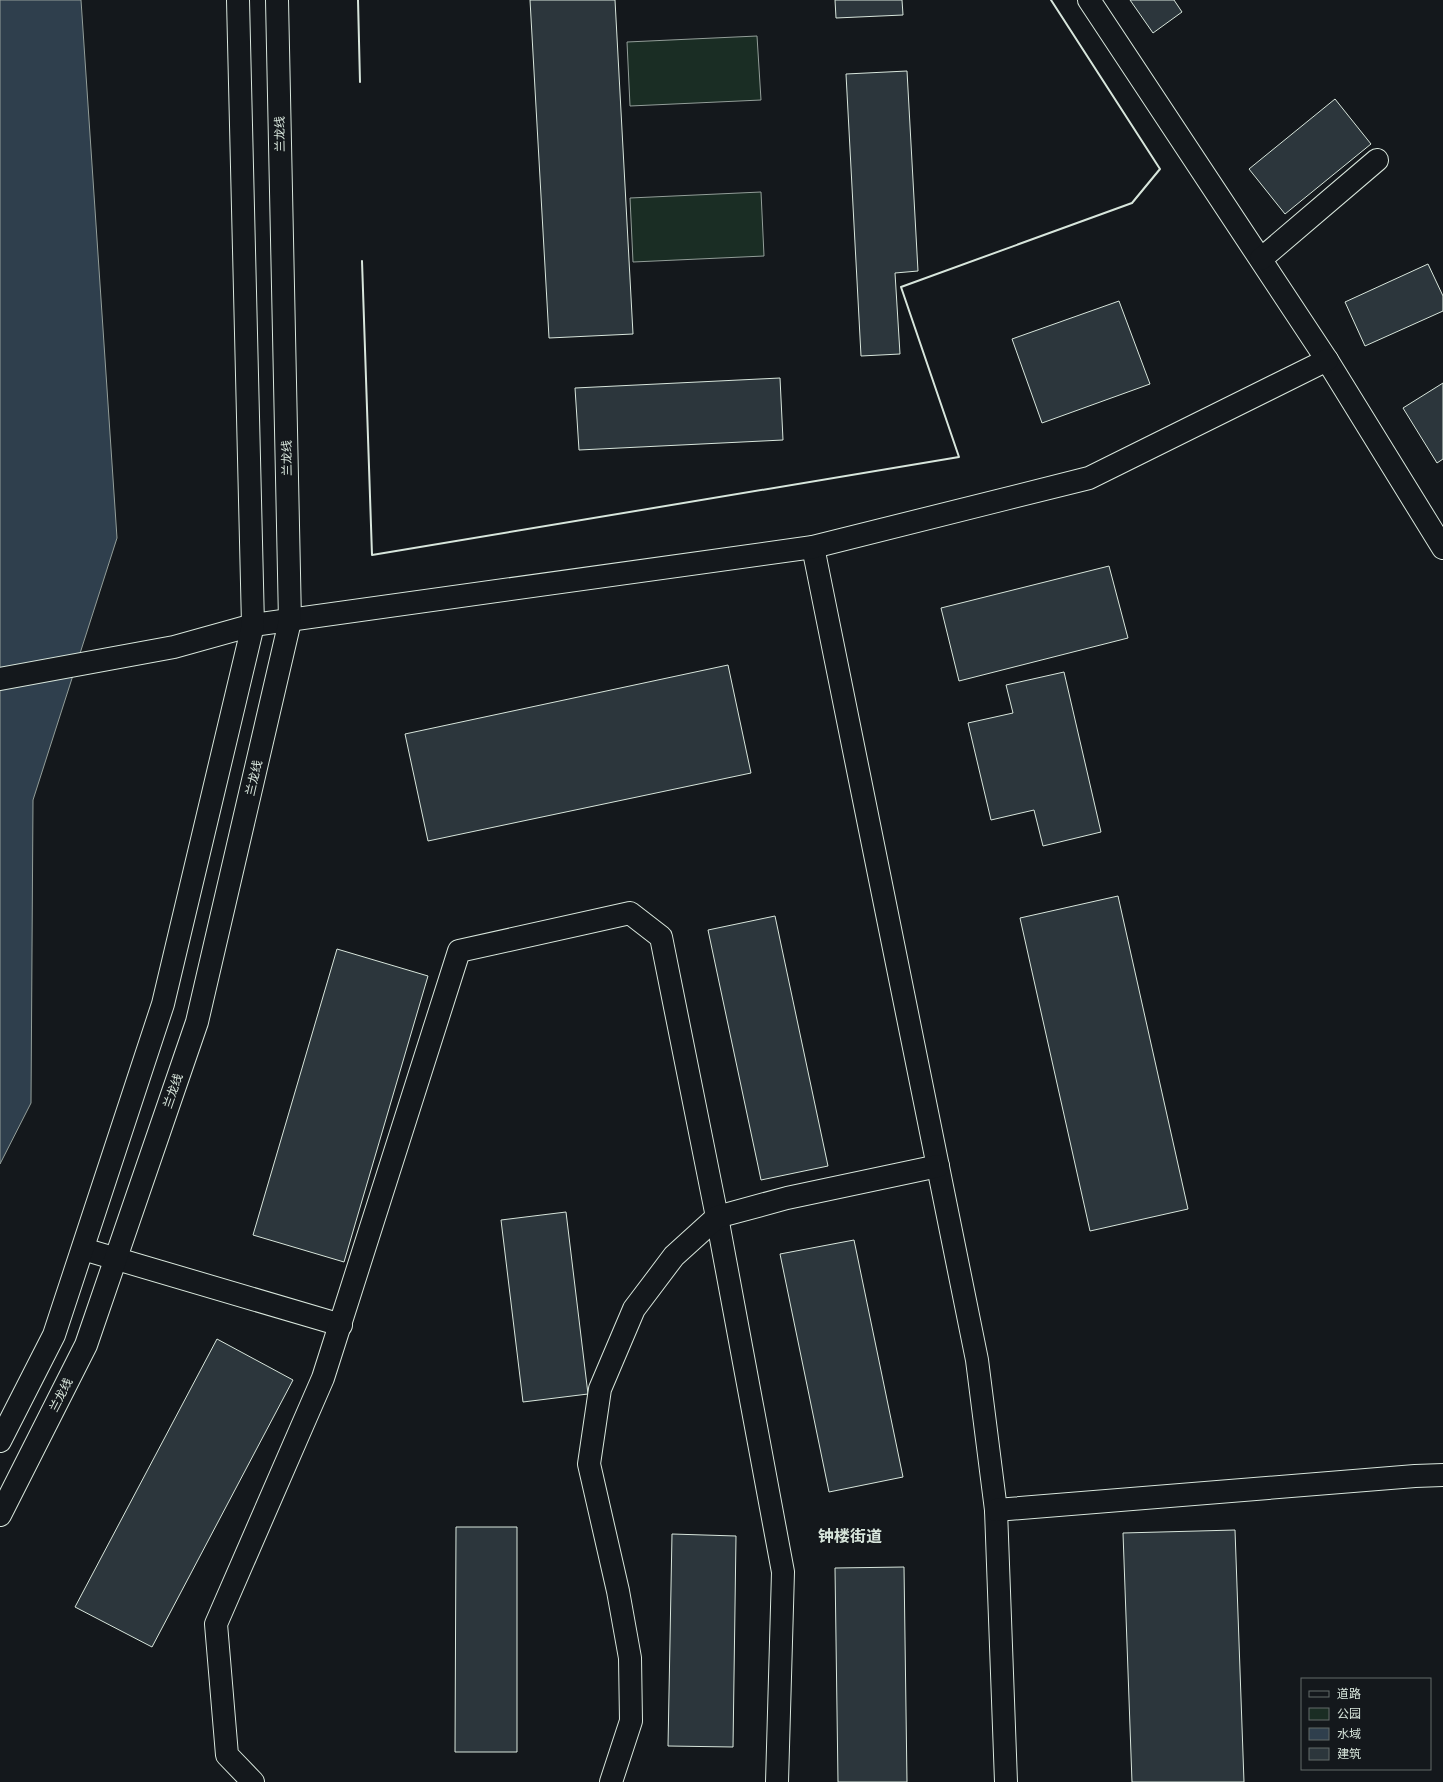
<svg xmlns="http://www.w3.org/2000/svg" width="1443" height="1782" font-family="Raleway,'Noto Sans SC',sans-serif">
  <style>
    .green { fill: #1a2d24; stroke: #939e99 }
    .water { fill: #2f3f4d; stroke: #939e99 }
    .building { fill: #2c363c; stroke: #d8e6dc }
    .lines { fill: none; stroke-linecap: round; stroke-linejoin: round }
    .minor-casing { stroke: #d8e6dc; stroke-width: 24 }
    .highway-casing { stroke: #d8e6dc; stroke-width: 24 }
    .minor { stroke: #14181c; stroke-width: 22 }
    .highway { stroke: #14181c; stroke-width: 22 }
    .wall { stroke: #d8e6dc; stroke-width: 2 }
    .labels { text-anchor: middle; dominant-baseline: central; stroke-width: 3; stroke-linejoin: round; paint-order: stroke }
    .street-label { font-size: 12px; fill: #d8e6dc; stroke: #14181c }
    .district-label { font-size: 16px; font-weight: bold; fill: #d8e6dc; stroke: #14181c }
  </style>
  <rect width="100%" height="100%" fill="#14181c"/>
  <g class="green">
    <path d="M757 36 761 100 630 106 627 42Z"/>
    <path d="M761 192 764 256 633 262 630 198Z"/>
  </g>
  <path class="water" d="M0 0H81L117 538 33 800 31 1103 0 1164Z"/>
  <g class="building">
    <path d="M530 0H615L633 334 549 338Z"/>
    <path d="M835 0H902L903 15 836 18Z"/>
    <path d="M1130 0H1174L1182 12 1153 33Z"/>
    <path d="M907 71 918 271 895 273 900 354 861 356 846 74Z"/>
    <path d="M1335 99 1371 144 1285 214 1249 169Z"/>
    <path d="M1428 264 1443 296V311L1365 346 1345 302Z"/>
    <path d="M1119 301 1150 384 1042 423 1012 339Z"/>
    <path d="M780 378 783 440 579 450 575 388Z"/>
    <path d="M1443 383V459L1437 463 1403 408Z"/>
    <path d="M1109 566 1128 638 959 681 941 608Z"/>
    <path d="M728 665 751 773 428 841 405 734Z"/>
    <path d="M1064 672 1101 832 1043 846 1034 810 991 820 968 723 1013 713 1006 685Z"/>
    <path d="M1118 896 1188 1209 1090 1231 1020 918Z"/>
    <path d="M775 916 828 1166 761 1180 708 930Z"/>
    <path d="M337 949 428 976 344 1262 253 1235Z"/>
    <path d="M566 1212 588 1394 523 1402 501 1220Z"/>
    <path d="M854 1240 903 1477 829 1492 780 1254Z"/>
    <path d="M217 1339 293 1380 152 1647 75 1607Z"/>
    <path d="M456 1527H517V1752H455Z"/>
    <path d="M1235 1530 1244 1782H1132L1123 1533Z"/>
    <path d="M672 1534 736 1536 733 1747 668 1746Z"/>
    <path d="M904 1567 907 1782H838L835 1568Z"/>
  </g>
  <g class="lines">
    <defs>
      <g id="minor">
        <path d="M1089 0 1327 360 1443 548"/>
        <path d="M1261 259 1377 160"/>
        <path d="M813 547 977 1360 996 1510 1006 1782"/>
        <path d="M0 679 174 647 253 625 813 547 1089 478 1327 360"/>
        <path d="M83 1249 341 1325"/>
        <path d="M996 1510 1415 1476 1443 1475"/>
        <path d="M253 1782 227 1755 216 1624 323 1378 459 951 630 913 661 937 717 1217 783 1572 777 1782"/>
        <path d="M611 1782 631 1721 630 1658 618 1591 589 1464 600 1389 634 1309 674 1256 717 1217 787 1198 938 1166"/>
      </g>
      <g id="highway">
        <path d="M0 1441 54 1335 163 1004 253 625 238 0"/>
        <path d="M0 1515 86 1345 197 1022 290 621 277 0"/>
      </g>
    </defs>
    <use href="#minor" class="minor-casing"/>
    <use href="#highway" class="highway-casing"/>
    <use href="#minor" class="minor"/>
    <use href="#highway" class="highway"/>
    <g class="wall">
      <path d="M358 0 360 82"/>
      <path d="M362 261 372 555 959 457 901 287 1132 203 1160 169 1051 0"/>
    </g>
  </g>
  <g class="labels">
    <g class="street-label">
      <text transform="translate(280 134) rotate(-91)">兰龙线</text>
      <text transform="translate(287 458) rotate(-91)">兰龙线</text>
      <text transform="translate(254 778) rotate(-77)">兰龙线</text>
      <text transform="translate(173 1091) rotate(-71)">兰龙线</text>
      <text transform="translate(61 1395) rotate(-63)">兰龙线</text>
    </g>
    <g class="district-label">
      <text x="850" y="1536">钟楼街道</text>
    </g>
  </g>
  <rect x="1301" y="1678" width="130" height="92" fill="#14181c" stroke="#626a69"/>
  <rect x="1309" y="1691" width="20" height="6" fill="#14181c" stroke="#626a69"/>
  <text x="1337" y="1698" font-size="12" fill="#d8e6dc">道路</text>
  <rect x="1309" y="1708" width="20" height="12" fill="#1a2d24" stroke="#626a69"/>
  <text x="1337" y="1718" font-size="12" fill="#d8e6dc">公园</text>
  <rect x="1309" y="1728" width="20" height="12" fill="#2f3f4d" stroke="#626a69"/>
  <text x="1337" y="1738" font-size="12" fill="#d8e6dc">水域</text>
  <rect x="1309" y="1748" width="20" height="12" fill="#2c363c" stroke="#626a69"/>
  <text x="1337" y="1758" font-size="12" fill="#d8e6dc">建筑</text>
</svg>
